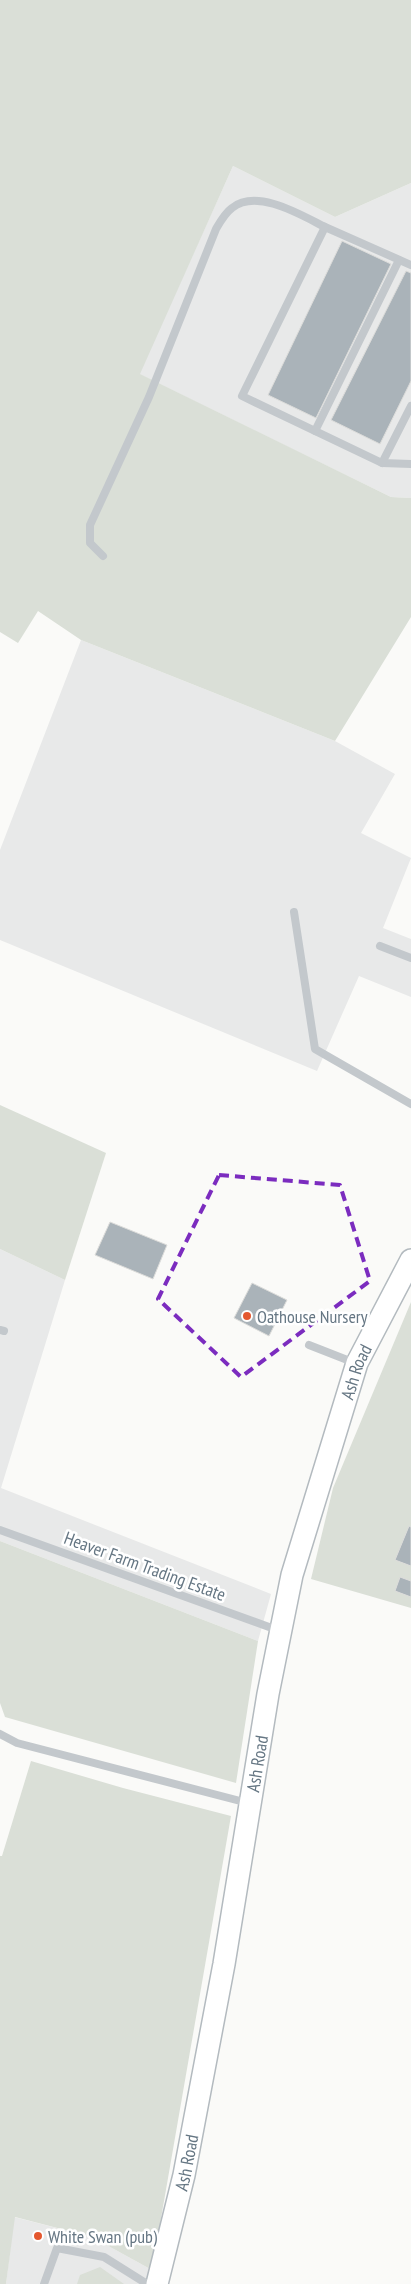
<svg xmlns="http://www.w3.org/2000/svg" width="411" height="2284" font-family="'PT Sans Narrow',sans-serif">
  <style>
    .built { fill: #e8e9e9 }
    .green { fill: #dadfd7 }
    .building { fill: #aab3b9; stroke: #dcdcda }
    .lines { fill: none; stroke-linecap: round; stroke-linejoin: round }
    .secondary-casing { stroke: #b3babf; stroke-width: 24 }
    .lane { stroke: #c3c8cc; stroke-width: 8 }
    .secondary { stroke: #fff; stroke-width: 21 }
    .marked { fill: none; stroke: #7b2cbf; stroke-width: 4; stroke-dasharray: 10 6; stroke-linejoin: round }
    .poi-dot { fill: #e4572e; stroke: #fff; stroke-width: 2 }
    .labels { text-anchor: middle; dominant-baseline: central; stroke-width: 5; stroke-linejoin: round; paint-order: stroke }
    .poi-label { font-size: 18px; fill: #657683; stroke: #fff; text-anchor: start }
    .street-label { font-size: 18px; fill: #657683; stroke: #fff }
  </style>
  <rect width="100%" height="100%" fill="#fafaf8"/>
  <g class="built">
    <path d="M233 166 335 217 411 183V498L391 497 139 374Z"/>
    <path d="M81 640 335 741 395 774 361 833 411 858 383 928 411 939V997L359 976 317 1071 0 940V850Z"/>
    <path d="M0 1249 65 1280 1 1488 271 1594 258 1641 0 1541Z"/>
    <path d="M14 2217 92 2237 152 2270 147 2284H6Z"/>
  </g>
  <g class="green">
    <path d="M0 0H411V183L335 217 233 166 140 374 391 497 411 498V617L335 741 81 640 38 611 18 643 0 632Z"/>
    <path d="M0 1105 106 1153 65 1280 0 1249Z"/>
    <path d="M411 1302V1527L409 1526 395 1560 411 1566V1581L400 1577 395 1591 411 1597V1608L311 1579 333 1488Z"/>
    <path d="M0 1541 258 1641 236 1783 5 1717 0 1703Z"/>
    <path d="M31 1761 123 1788 231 1816 152 2270 92 2237 15 2217 6 2284H0V1856H2Z"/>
    <path d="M100 2267 124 2284H77L80 2275Z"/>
  </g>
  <g class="building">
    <path d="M342 241 391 264 316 418 268 395Z"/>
    <path d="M406 271 411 273V381L380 444 331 420Z"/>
    <path d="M110 1222 167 1245 153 1279 95 1255Z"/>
    <path d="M252 1283 287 1300 269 1336 234 1318Z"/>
    <path d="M409 1526 411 1527V1566L395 1560Z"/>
    <path d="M400 1577 411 1581V1597L395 1591Z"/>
  </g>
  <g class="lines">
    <defs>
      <g id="secondary">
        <path id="s1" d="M157 2284 184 2175 224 1964 268 1694 292 1575 357 1363 411 1260"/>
      </g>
    </defs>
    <use href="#secondary" class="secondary-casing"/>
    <g class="lane">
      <path d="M411 265 325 227 242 396 382 463 411 464"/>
      <path d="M315 431 399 260"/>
      <path d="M382 463 411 406"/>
      <path d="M103 556 90 543V525L149 397 216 229C220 222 225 213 232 208 257 188 301 215 325 227"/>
      <path d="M294 912 315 1049 411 1104"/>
      <path d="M380 946 411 958"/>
      <path d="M0 1330 4 1331"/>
      <path d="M309 1345 355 1363"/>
      <path d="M0 1530 280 1631"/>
      <path d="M0 1734 17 1743 248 1803"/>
      <path d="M44 2284 57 2248 104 2257 147 2284"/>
    </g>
    <use href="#secondary" class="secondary"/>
  </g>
  <path class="marked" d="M219 1175 340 1185 370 1281 241 1377 158 1299Z"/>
  <g class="poi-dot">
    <circle cx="247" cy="1316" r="5"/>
    <circle cx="38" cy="2236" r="5"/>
  </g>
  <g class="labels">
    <g class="poi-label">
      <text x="257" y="1316">Oathouse Nursery</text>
      <text x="48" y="2236">White Swan (pub)</text>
    </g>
    <g class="street-label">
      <text stroke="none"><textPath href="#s1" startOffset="935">Ash Road</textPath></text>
      <text transform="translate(145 1566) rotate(20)">Heaver Farm Trading Estate</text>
      <text stroke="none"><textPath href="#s1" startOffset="530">Ash Road</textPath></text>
      <text stroke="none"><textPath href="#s1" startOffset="125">Ash Road</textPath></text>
    </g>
  </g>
</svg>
